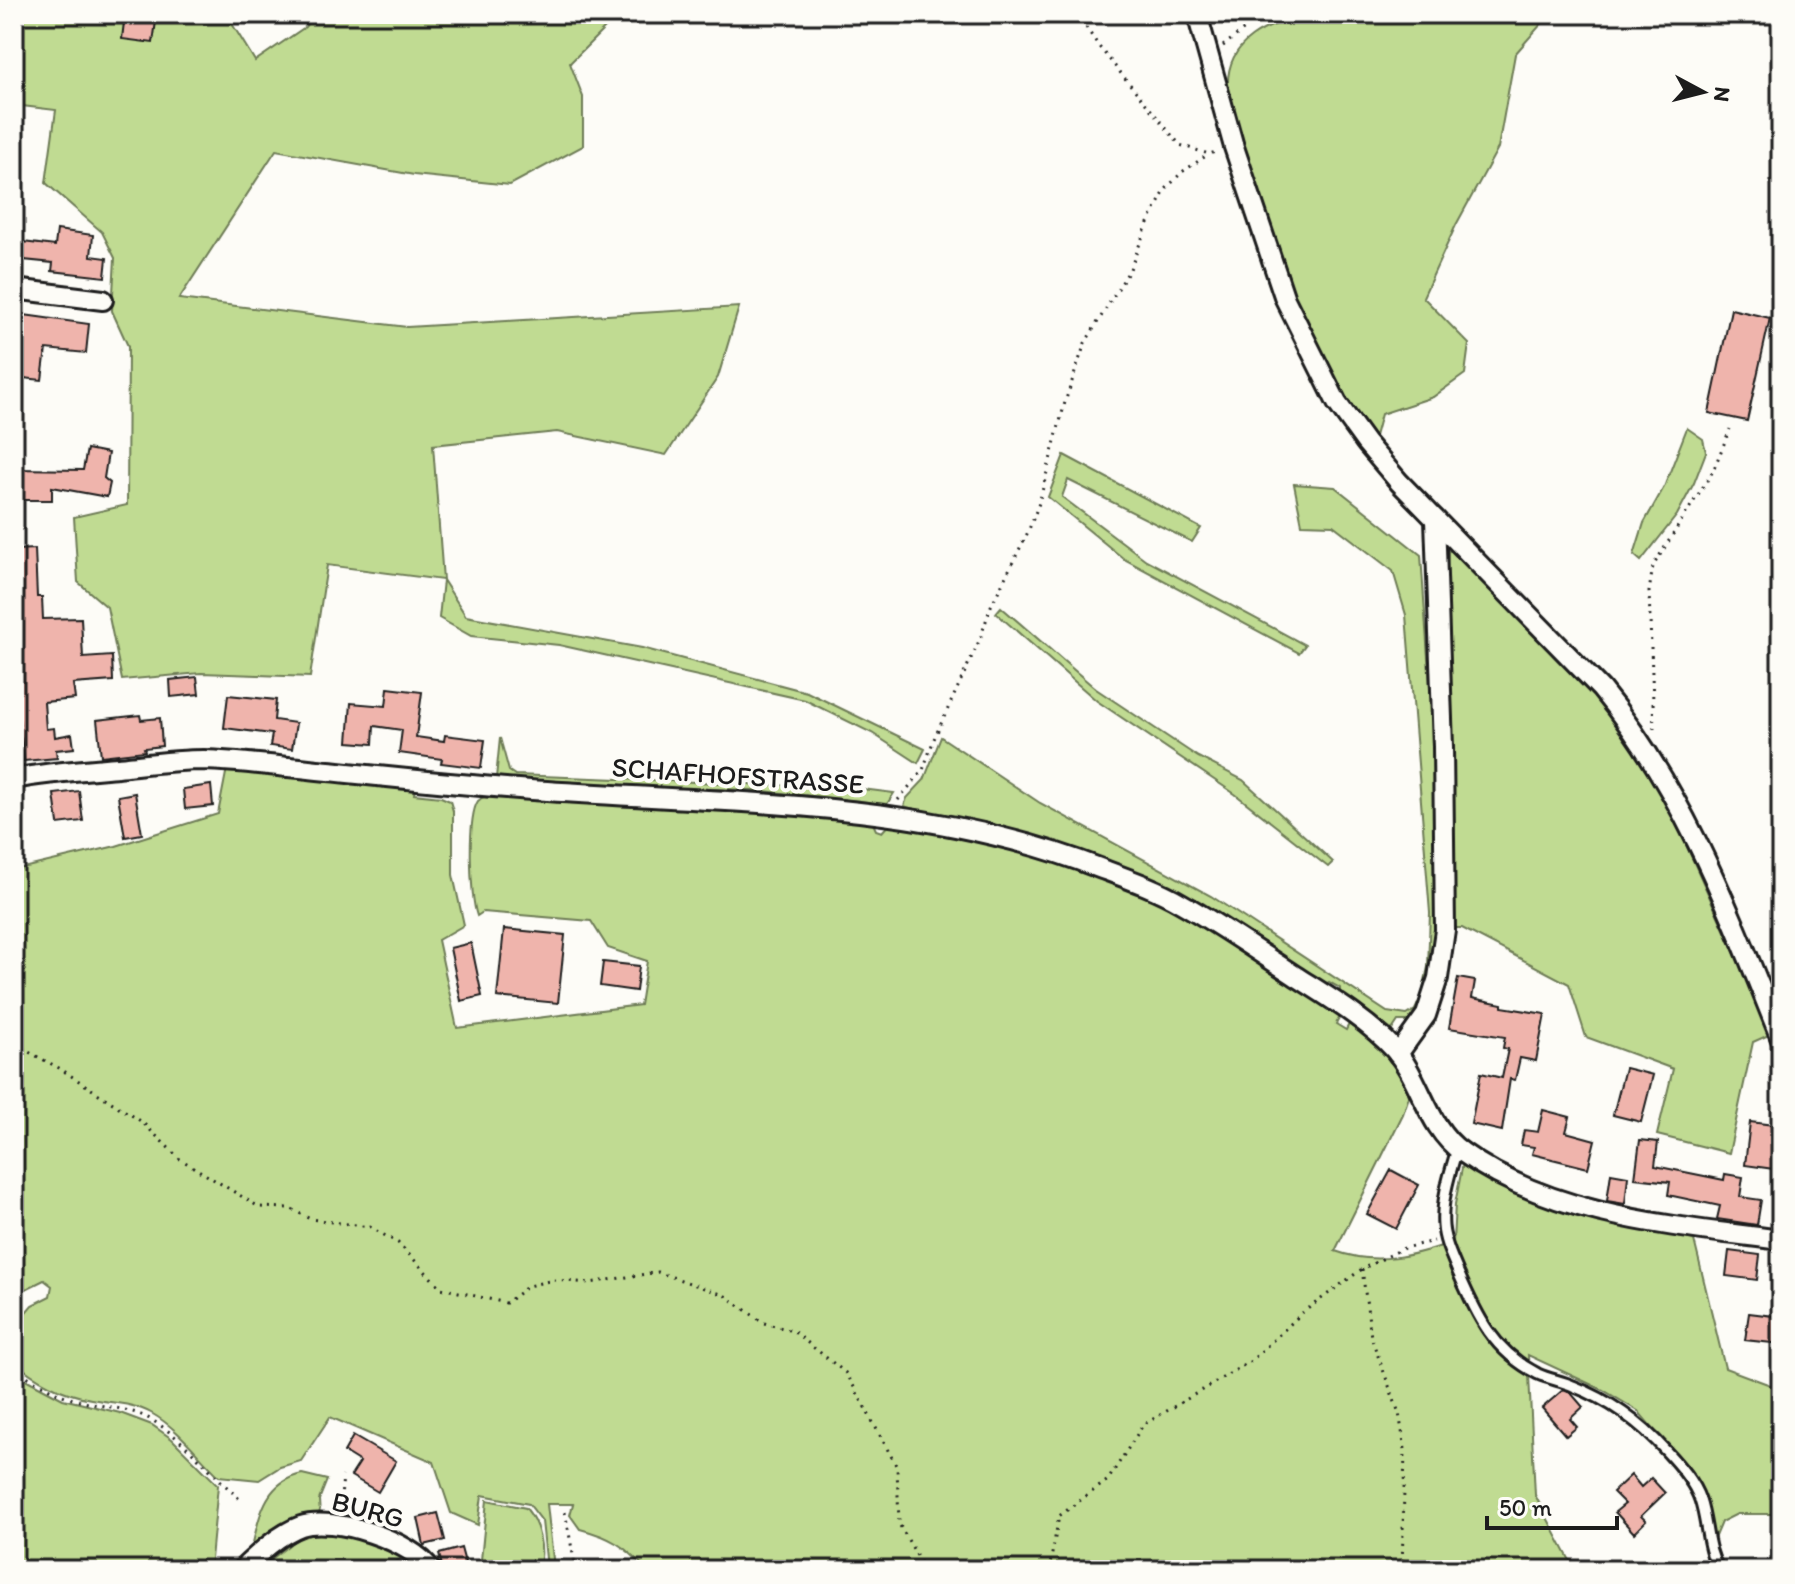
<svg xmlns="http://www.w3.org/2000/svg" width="1795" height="1584" font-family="Itim,sans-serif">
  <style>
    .green { fill: #c0db92; stroke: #6e7c57; stroke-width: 2 }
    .building { fill: #efb4ac; stroke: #1c1c1c; stroke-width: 2 }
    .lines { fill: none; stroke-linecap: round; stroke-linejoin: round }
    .lane-casing { stroke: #1c1c1c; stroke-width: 15 }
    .street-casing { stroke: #1c1c1c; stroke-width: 24 }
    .path { stroke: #1c1c1c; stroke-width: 3; stroke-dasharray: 2 6; stroke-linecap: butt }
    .lane { stroke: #fdfcf7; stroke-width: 9 }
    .street { stroke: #fdfcf7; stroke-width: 18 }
    .labels { text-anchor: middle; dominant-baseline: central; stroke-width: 8; stroke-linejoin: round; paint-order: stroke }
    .street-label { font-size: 28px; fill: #1c1c1c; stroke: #fdfcf7 }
  </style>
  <rect width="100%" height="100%" fill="#fdfcf7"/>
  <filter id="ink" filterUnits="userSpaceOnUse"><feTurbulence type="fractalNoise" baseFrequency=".0125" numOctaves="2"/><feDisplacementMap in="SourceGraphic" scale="16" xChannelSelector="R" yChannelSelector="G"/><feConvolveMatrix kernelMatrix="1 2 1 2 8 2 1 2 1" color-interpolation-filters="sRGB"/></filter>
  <g filter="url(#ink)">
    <g class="green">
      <path d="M14 14H226L255 61 305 27 313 14H610V23L570 63 583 97V146L510 185 414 175 276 150 179 299 407 327 739 307 718 377 666 455 557 432 433 445 443 580 466 616 642 648 807 692 925 749 918 763 872 733 805 700 559 645 471 636 439 618 443 580 327 565 310 677 201 673 122 680 107 607 78 582 74 517 127 505 128 346 112 311 115 258 102 232 46 183 56 110 14 105Z"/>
      <path d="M1310 14H1550L1515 54 1498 148 1456 225 1423 297 1469 344 1465 374 1433 397 1381 414 1374 440C1295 340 1263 209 1228 89 1225 39 1268 24 1310 14Z"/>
      <path d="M1687 428 1703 439 1706 452 1694 483 1677 515 1641 561 1634 555 1644 523 1664 487Z"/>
      <path d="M1064 455 1201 528 1192 542 1068 480 1062 497 1146 560 1305 645 1299 653 1124 559 1048 497Z"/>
      <path d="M1294 484 1335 487 1421 555 1433 732 1439 912 1426 1003 1407 1027 1406 1021H1398L1392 1030 1340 996V988L1329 982 1324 985C1235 922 1153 873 1048 840 1001 825 951 821 904 806L907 798 924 780 941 737 1040 803 1211 896 1387 1012 1407 1015 1415 1010 1422 995 1428 967 1430 913 1406 615 1393 571 1333 525 1302 524Z"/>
      <path d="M1448 551H1457L1595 690 1657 780 1771 1034 1753 1042 1729 1153 1657 1135 1673 1069 1586 1037 1569 984 1462 928H1451L1445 618Z"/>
      <path d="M1001 607 1096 689 1198 757 1243 780 1333 862 1328 867 1235 794 1097 701 996 613Z"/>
      <path d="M500 738 509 771 515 775 854 788 894 793 887 804 753 790 593 786 496 778Z"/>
      <path d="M227 768 415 787 414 794 441 797 450 801 453 811V875L464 925 438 940 457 1028 640 1005 647 961 608 948 591 921 483 912 477 916C470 897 467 817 478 801 482 797 483 797 489 795L871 819 876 830 882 832 890 823 1034 852 1140 893 1196 920 1341 1015 1336 1024 1346 1030 1350 1022 1381 1046 1411 1091 1403 1114 1335 1251C1376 1266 1414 1256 1453 1242L1455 1204 1463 1163 1540 1203 1694 1240 1725 1368 1781 1389V1514H1737L1721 1522 1713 1541 1706 1499 1697 1480 1638 1411 1603 1390 1528 1355 1535 1495 1575 1570H647C625 1546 611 1537 580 1529L570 1515 573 1504H547L554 1568H547L542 1521 529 1504 482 1495 478 1525 451 1513 434 1462 330 1417 301 1461 280 1467 259 1480 219 1476C197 1455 178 1428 151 1413 133 1403 111 1403 91 1399 63 1394 35 1380 14 1361V1326L32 1305 50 1296 52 1286 44 1280 14 1295V870L116 846 218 814Z"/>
      <path d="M14 1373 63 1399 120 1413 152 1425 172 1439 218 1485 210 1570H14Z"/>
      <path d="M302 1474 327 1480 319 1500 320 1517 257 1549 252 1547C260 1514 265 1482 302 1474Z"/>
      <path d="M487 1500 526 1508C539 1524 545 1549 539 1570H480Z"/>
      <path d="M324 1530 367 1539 406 1555 394 1563 398 1570H258L299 1537Z"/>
    </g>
    <g class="building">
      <path d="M125 14H157L153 43 122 39Z"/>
      <path d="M57 230 93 235 91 256 107 258 105 277 52 271 53 263 14 259V241L55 246Z"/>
      <path d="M1731 309 1770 318 1747 421 1709 413Z"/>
      <path d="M24 315 89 324 86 353 46 349 42 380 14 377V360H19Z"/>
      <path d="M87 449 108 453 104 478 110 483 107 497 52 487V500H14V469L83 470Z"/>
      <path d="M35 549 37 597H42L43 619 81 618 83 658 112 656 113 681 73 684 75 699 44 702 46 729 54 728 55 737 72 734 74 748 56 750 57 758 24 761 18 709 14 710V692H20L14 624V550Z"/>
      <path d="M197 677 199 694 171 697 170 680Z"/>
      <path d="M388 688 422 692 416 737 444 741 445 735 485 740 481 768 441 763 442 759 399 753 402 730 374 726 373 744 348 742 351 703 386 706Z"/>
      <path d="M228 695 276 700 274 720 296 723 292 749 270 746 272 734 224 728Z"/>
      <path d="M140 715 141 720 160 718 162 746 144 748 145 751 101 756 97 720Z"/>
      <path d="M211 785 213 806 185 809 183 789Z"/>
      <path d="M79 791 83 821 58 824 54 794Z"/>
      <path d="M135 793 142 834 125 837 118 796Z"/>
      <path d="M504 929 565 935 558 1003 497 997Z"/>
      <path d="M471 943 482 996 461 1001 450 948Z"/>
      <path d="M603 962 639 966 636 991 600 986Z"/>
      <path d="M1458 978 1475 981 1472 998 1502 1004V1007L1545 1014 1536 1061 1520 1058 1515 1080 1510 1079 1502 1131 1471 1124 1481 1073 1502 1078 1508 1049 1503 1048 1505 1037 1449 1028Z"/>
      <path d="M1625 1068 1653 1075 1641 1122 1613 1115Z"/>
      <path d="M1543 1110 1570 1117 1566 1132 1595 1140 1588 1168 1532 1154 1534 1147 1521 1145 1524 1130 1538 1132Z"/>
      <path d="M1750 1122 1781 1126V1170L1745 1165Z"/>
      <path d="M1640 1140 1658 1142 1655 1166 1724 1180 1725 1174 1743 1177 1740 1197 1761 1200 1757 1225 1717 1219 1720 1206 1668 1195 1670 1182 1635 1178Z"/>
      <path d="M1391 1170 1419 1185 1396 1229 1367 1214Z"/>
      <path d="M1611 1173 1628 1176 1625 1204 1607 1201Z"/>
      <path d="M1729 1251 1760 1255 1757 1280 1726 1276Z"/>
      <path d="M1749 1313 1781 1317V1344L1745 1340Z"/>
      <path d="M1563 1390 1571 1393 1583 1407 1570 1419 1577 1427 1566 1436 1542 1408Z"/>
      <path d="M353 1436 396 1461 378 1492 351 1476 360 1462 344 1452Z"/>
      <path d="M1631 1475 1641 1487 1651 1478 1665 1493 1641 1516 1646 1521 1634 1533 1615 1512 1625 1504 1613 1492Z"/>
      <path d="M438 1513 445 1540 424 1545 418 1518Z"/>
      <path d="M461 1548 467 1570H443L439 1554Z"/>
    </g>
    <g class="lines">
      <defs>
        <path id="lane" d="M1457 1149C1450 1173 1441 1200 1443 1226 1444 1242 1452 1257 1458 1272 1477 1316 1493 1351 1538 1374 1549 1379 1562 1381 1573 1386 1609 1400 1640 1422 1666 1451 1679 1465 1694 1482 1700 1500 1708 1524 1706 1548 1719 1570"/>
        <g id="street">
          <path d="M1197 14 1234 147 1285 299 1337 403 1366 443 1399 482 1601 689C1685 791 1732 918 1781 1039"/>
          <path d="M14 289 103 300"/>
          <path d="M14 779C48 772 83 770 118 767 147 764 176 760 204 760 239 761 274 766 309 769 388 777 467 786 547 791 735 804 924 799 1102 869 1129 879 1157 889 1181 903 1220 925 1257 951 1294 975 1328 997 1366 1019 1394 1049 1421 1079 1427 1128 1462 1152 1552 1217 1674 1226 1781 1240"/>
          <path d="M1398 1054 1426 1015 1438 978 1445 930 1443 747 1435 519"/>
          <path d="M241 1570C258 1554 279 1534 301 1526 333 1515 413 1541 431 1570"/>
        </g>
      </defs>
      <use href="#lane" class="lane-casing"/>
      <use href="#street" class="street-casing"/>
      <g class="path">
        <path d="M1077 14 1100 48 1180 145 1209 154 1219 151"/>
        <path d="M1223 46 1256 20 1273 14"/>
        <path d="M1654 729 1649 592 1653 566 1713 471 1730 429"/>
        <path d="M898 800 923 770 934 739 980 639 991 606 1028 532 1039 503 1065 402 1085 343 1130 269 1148 223 1166 189 1182 172 1209 154"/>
        <path d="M14 1026 17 1040 25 1050 59 1068 142 1122 180 1159 259 1207 290 1208 310 1219 370 1227 398 1243 441 1288 506 1303 528 1286 553 1280 590 1283 658 1272 724 1295 764 1323 793 1331 847 1374 897 1467 899 1524 925 1570"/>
        <path d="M1362 1269 1371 1337 1399 1413 1405 1449 1402 1570"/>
        <path d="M14 1368C34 1381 57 1395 80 1401 102 1407 125 1407 146 1417 182 1435 212 1475 243 1502"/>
        <path d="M340 1508 343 1476"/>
        <path d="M565 1512 576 1570"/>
        <path d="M474 1570 475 1567 559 1570"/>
        <path d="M582 1570 586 1563"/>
        <path d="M1049 1570 1059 1516 1108 1480 1143 1425 1251 1361 1302 1313 1362 1269 1404 1248 1434 1241"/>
      </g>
      <use href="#lane" class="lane"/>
      <use href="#street" class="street"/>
    </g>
  </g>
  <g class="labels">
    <g class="street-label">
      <text transform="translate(738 775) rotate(4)">SCHAFHOFSTRASSE</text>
      <text transform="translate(368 1509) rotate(15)">BURG</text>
    </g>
  </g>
  <rect width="1795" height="1584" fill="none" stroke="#fdfcf7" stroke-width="48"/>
  <rect x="24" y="24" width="1747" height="1536" fill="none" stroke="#1c1c1c" stroke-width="3" filter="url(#ink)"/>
  <g transform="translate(1703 92) rotate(97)" stroke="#fdfcf7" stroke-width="6" paint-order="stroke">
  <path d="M0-6L14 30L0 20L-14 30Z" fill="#1c1c1c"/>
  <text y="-12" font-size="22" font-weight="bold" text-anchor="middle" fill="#1c1c1c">N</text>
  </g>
  <path d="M1487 1516v12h130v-12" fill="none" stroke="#1c1c1c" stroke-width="4"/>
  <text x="1499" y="1516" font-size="24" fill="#1c1c1c" stroke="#fdfcf7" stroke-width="6" paint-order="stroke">50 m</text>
</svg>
